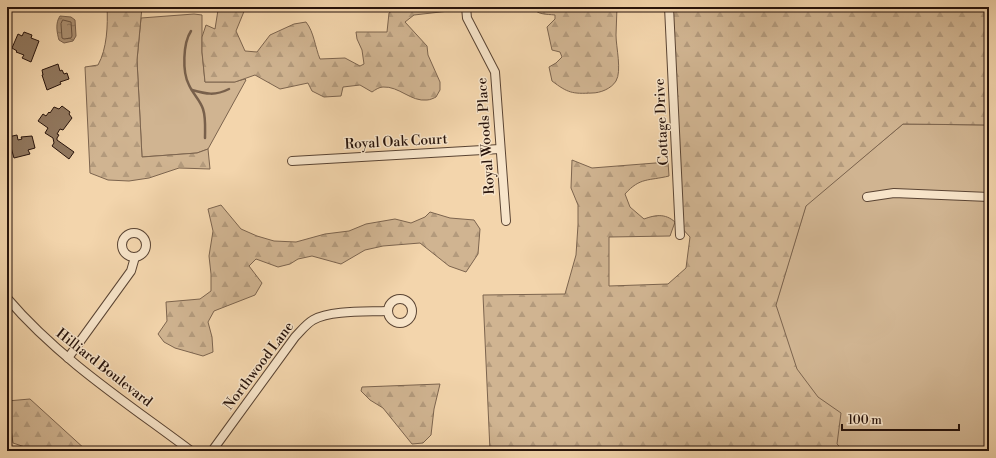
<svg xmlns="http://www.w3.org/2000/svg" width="996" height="458" font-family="'Libre Bodoni',serif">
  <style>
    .grass { fill: #d0b491; stroke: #7c644e }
    .forest { fill: url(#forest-firs); stroke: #7c644e }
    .water { fill: url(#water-ripples); stroke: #78604b }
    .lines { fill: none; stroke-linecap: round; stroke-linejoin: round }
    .shore { stroke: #6a5340; stroke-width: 1 }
    .stream { stroke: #78604b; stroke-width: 2.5 }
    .building { fill: #91785f; stroke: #27130b }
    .minor-casing { stroke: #5a4433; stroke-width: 10 }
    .minor { stroke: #f7e4c9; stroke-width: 8 }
    .labels { text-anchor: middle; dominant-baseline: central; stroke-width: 3; stroke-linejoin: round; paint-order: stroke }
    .street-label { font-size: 14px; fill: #27130b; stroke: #f7e4c9 }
  </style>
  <defs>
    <pattern id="forest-firs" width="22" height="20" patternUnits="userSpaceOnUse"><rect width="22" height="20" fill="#d0b491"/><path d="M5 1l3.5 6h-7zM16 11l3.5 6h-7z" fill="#b39a7c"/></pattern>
    <pattern id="water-ripples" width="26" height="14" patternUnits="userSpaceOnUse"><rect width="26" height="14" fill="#ae9375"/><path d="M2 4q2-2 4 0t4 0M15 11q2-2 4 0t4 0" fill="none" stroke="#8e775e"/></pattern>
  </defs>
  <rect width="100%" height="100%" fill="#f3d5ac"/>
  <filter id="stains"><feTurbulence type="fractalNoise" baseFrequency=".005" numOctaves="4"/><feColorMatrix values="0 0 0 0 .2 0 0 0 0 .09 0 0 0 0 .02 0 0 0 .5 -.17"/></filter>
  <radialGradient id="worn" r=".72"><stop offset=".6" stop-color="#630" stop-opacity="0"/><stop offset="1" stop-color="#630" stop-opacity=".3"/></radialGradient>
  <g class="grass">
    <path d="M194 14 202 15V52L205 82H234L245 79 246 80 208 149 197 153 142 157 137 60 141 18Z"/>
    <path d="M903 124 989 125V451H701L771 320 806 205Z"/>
  </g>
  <g class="forest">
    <path d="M107 7H142L137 60 142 157 197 153 208 149 210 169 179 168 149 178 129 181 108 180 90 173 85 67 98 65C107 49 108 25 107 7Z"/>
    <path d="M222 7H243L245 9 236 31 245 51 257 52 270 35 294 24 306 22C314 32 315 47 320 59L345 58 360 66 364 64 362 50 357 39 356 32H387L389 13 396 7H449V11L414 15 405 22 427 46 428 55 440 82V90L436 97C434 98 430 100 427 100 411 102 399 86 383 87 379 87 375 90 372 92L360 85 343 87 341 96 324 97 312 91 308 83 280 89 255 75 235 82H205L202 52V37L206 25 215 29 218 10Z"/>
    <path d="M532 7H617C617 16 616 26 616 35 616 47 622 71 616 81 611 89 600 93 592 93 572 94 568 93 552 81L549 67 556 63 562 57 560 52 552 50 547 27 555 19V15C546 14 537 15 532 7Z"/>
    <path d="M669 7H989V125L903 124 806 206 776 305 797 369 818 397 841 413 837 444 844 451H490L483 295 565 294 576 255 578 225V205L571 188 572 160 592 168 668 162 669 176C649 181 640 177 625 194L630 207 644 219C655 215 665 213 675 222L670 236 609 237V286L668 284 686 268 690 237 680 226Z"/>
    <path d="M221 205 241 229 257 236 274 241 296 242 325 234 349 231 366 224 395 219 411 223 425 217 430 212 450 218 474 220 480 229 478 254 466 272 449 266 420 243 383 246 365 250 341 264 312 256 298 259 290 264 278 267 256 259 249 266 262 283 255 295 214 311 208 322 212 337 213 352 203 356 175 348 164 342 158 334 167 321 166 302 200 299 211 291V274L209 256 213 231 208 209Z"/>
    <path d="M440 384 434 409 431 435 423 443 412 444 383 408 370 400 361 391 362 387Z"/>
    <path d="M30 399 86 450V451H37L13 443 7 401Z"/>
  </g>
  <path class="water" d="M60 16 71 17 75 20 76 36 73 41 64 43 59 40C57 33 55 23 60 16Z"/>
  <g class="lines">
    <path class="shore" d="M63 20 71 22 72 36 71 38 64 39 62 38 61 24Z"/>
    <g class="stream">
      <path d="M191 31C183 43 182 72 189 85 193 94 200 100 203 109 206 118 205 128 205 138"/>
      <path d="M192 90C206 94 215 96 229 89"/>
    </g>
  </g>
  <g class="building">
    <path d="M24 32 32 35 31 38 39 41 31 62 22 58 24 55 16 52 17 51 12 48 18 34 22 36Z"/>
    <path d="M58 64 60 71 62 70 64 74 67 73 69 79 60 82 61 84 47 90 42 75H43L42 70Z"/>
    <path d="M62 106 70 112 69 114 72 118 63 130 60 129 57 134 59 135 57 138V140L74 152 69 159 52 146 54 143 53 138 45 133 48 128 38 121 43 114 46 116 49 112 50 113 54 107 59 109Z"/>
    <path d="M17 135 18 140 22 139 21 137 32 136 35 148 28 150 30 154 14 158 8 137Z"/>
  </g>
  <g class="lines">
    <defs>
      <g id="minor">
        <path d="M466 7 467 18 495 72 506 221"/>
        <path d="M669 7 680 235"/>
        <path d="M292 161 500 149"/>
        <path d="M867 197 894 193 989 197"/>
        <circle cx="134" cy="245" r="12"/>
        <path d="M7 298C59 359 127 403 191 451"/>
        <circle cx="400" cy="311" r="12"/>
        <path d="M68 358 131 271 135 257"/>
        <path d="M212 451 295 337C301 331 306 324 313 320 331 310 367 312 387 311"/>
      </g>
    </defs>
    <use href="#minor" class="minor-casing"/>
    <use href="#minor" class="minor"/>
  </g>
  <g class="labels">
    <g class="street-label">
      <text transform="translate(662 122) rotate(-93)">Cottage Drive</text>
      <text transform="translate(486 136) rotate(-94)">Royal Woods Place</text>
      <text transform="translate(396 142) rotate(-3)">Royal Oak Court</text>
      <text transform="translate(259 366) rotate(-53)">Northwood Lane</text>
      <text transform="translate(104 368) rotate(38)">Hilliard Boulevard</text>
    </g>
  </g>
  <rect width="996" height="458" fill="none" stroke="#f3d5ac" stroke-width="24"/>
  <rect x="8" y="8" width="980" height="442" fill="none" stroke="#27130b" stroke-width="2"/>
  <rect x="12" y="12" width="972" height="434" fill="none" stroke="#27130b"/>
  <path d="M842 424v6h117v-6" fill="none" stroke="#27130b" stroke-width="2"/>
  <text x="848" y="424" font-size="12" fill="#27130b" stroke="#f7e4c9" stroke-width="3" paint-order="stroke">100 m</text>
  <rect width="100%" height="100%" filter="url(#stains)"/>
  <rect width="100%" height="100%" fill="url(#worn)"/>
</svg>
